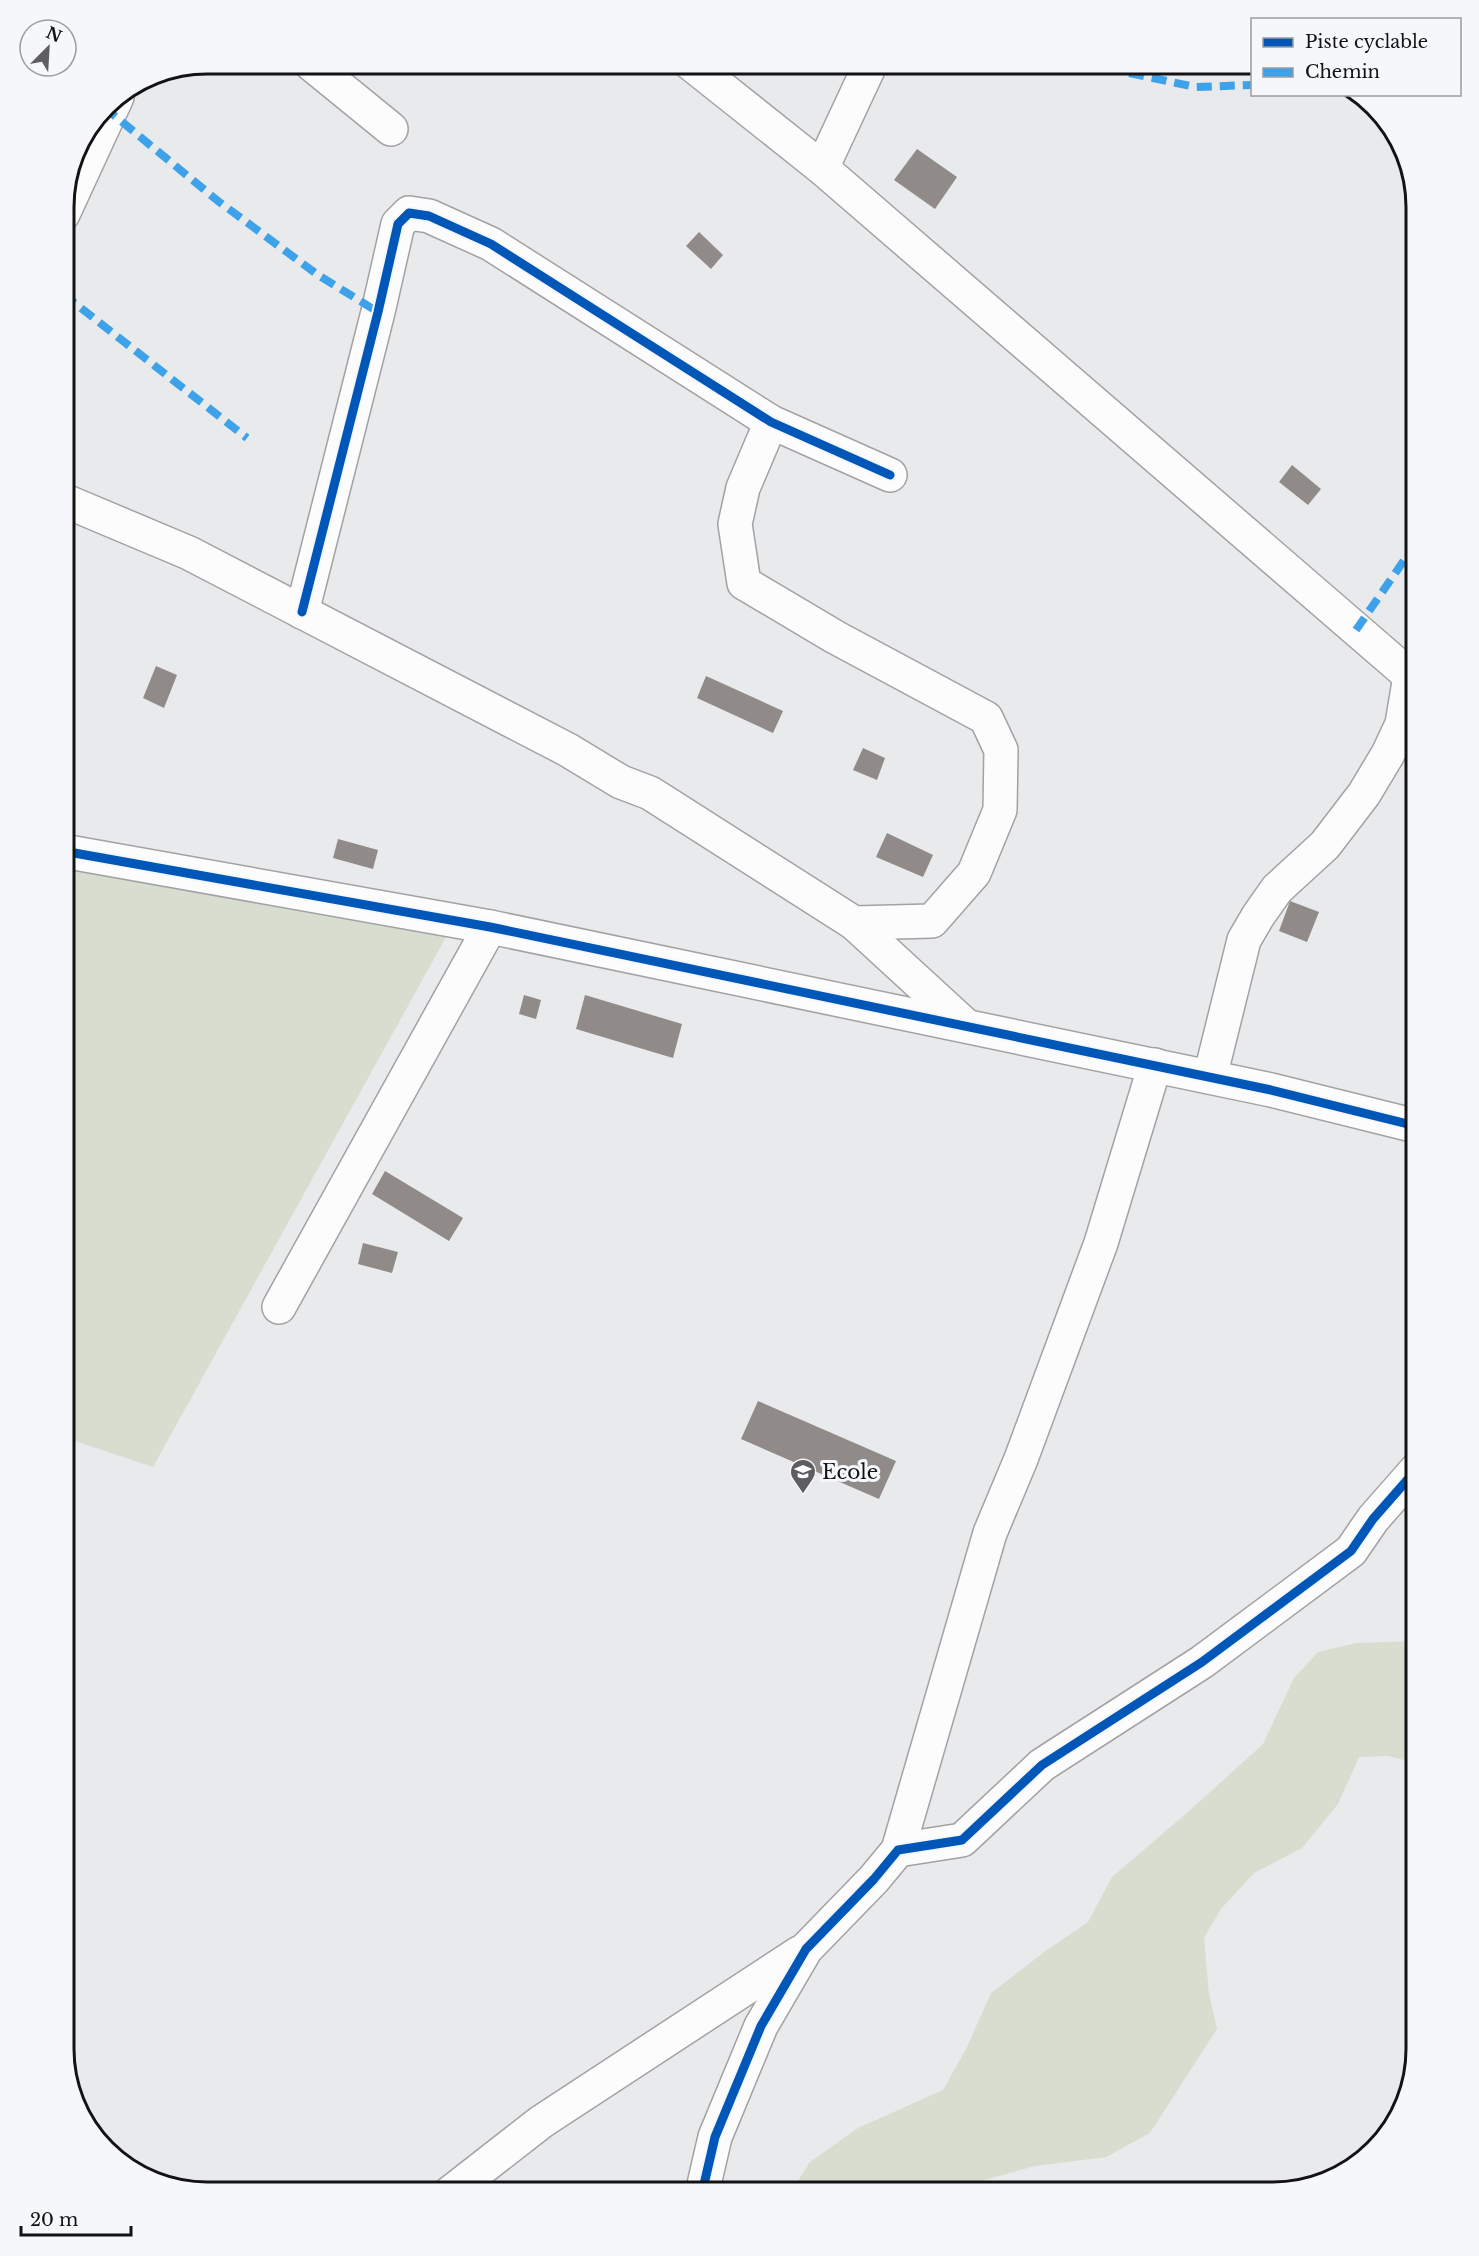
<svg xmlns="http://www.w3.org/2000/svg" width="1479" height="2256" font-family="'Libre Baskerville',serif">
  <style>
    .green { fill: #d7decf }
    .building { fill: #908b88 }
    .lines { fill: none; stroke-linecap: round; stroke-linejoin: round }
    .minor-casing { stroke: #a2a2a4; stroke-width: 36 }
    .tertiary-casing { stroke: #a2a2a4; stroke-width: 36 }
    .minor { stroke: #fcfcfc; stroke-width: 33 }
    .tertiary { stroke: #fcfcfc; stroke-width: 33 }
    .quiet { stroke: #3da2ea; stroke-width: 8; stroke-dasharray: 15 8; stroke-linecap: butt }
    .cycleway-casing { stroke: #f5f7fb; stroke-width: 13 }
    .cycleway { stroke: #0057b8; stroke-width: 9 }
    .labels { text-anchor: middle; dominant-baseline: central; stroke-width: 6; stroke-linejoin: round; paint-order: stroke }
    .poi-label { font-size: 20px; fill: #131314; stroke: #f5f7fb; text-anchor: start }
    .rim { fill: none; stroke: #131314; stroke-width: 3 }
  </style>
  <rect width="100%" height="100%" fill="#e9eaec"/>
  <g class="green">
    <path d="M63 845 456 919 153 1467 63 1437Z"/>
    <path d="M1416 1641V1763L1388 1756 1359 1757 1338 1804 1302 1848 1254 1873 1221 1909 1204 1938 1209 1994 1217 2029 1150 2133 1106 2157 1035 2166 956 2188 953 2193H790L810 2162 858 2128 943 2090 966 2049 991 1993 1047 1950 1088 1922 1112 1877 1188 1812 1263 1744 1294 1678 1318 1652 1356 1643Z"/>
  </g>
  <g class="building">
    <path d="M917 149 957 177 935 209 894 180Z"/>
    <path d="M699 232 723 255 711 269 686 246Z"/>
    <path d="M1292 465 1321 489 1308 505 1279 482Z"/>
    <path d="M156 666 177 675 164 708 143 698Z"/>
    <path d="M706 676 783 711 773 733 697 698Z"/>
    <path d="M863 748 885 758 877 780 853 770Z"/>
    <path d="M887 833 933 855 923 877 876 857Z"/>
    <path d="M338 839 378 850 373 869 333 858Z"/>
    <path d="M1290 901 1319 912 1307 942 1279 931Z"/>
    <path d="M524 995 541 1000 536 1019 519 1014Z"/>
    <path d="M585 995 682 1024 673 1058 576 1029Z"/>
    <path d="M385 1171 463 1218 449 1241 372 1194Z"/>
    <path d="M363 1243 398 1252 392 1273 358 1264Z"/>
    <path d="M758 1401 896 1461 879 1499 741 1439Z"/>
  </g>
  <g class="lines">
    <defs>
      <g id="minor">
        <path d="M310 63 391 129"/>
        <path d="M822 168 871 63"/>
        <path d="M63 214 117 97"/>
        <path d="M771 422 743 488 735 524 744 583 835 637 986 718 1001 750 1000 810 974 873 932 921 854 923"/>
        <path d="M63 500 189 553 568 750 621 782 650 793 854 923 964 1024"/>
        <path d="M302 612 378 312 398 224 409 213 429 216 491 244 771 422 890 475"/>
        <path d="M63 851 490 927 1271 1090 1416 1126"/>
        <path d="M1210 1077 1244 940 1258 916 1277 889 1325 845 1364 794 1388 754 1402 724 1410 676"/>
        <path d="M279 1307 490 927"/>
        <path d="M898 1850 990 1533 1021 1459 1101 1243 1155 1065"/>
        <path d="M450 2193 541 2122 799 1953"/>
        <path d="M702 2193 715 2137 761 2026 806 1949 874 1879 898 1850 962 1840 1042 1765 1202 1662 1351 1551 1373 1519 1416 1470"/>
      </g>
      <path id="tertiary" d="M690 63 822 168 1416 681"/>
    </defs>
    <use href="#minor" class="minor-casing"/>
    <use href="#tertiary" class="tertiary-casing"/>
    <use href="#minor" class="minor"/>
    <use href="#tertiary" class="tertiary"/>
    <g class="quiet">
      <path d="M1061 63 1120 71 1195 87 1252 85"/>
      <path d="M1352 94 1360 95"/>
      <path d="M104 107 218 201 318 275 378 312"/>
      <path d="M63 294 247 438"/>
      <path d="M1356 630 1416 543"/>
    </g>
    <defs>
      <g id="cycleway">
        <path d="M302 612 378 312 398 224 409 213 429 216 491 244 771 422 890 475"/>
        <path d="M63 851 490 927 1271 1090 1416 1126"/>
        <path d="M702 2193 715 2137 761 2026 806 1949 874 1879 898 1850 962 1840 1042 1765 1202 1662 1351 1551 1373 1519 1416 1470"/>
      </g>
    </defs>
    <use href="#cycleway" class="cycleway-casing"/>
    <use href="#cycleway" class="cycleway"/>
  </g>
  <defs>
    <symbol id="school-pin" viewBox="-11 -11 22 30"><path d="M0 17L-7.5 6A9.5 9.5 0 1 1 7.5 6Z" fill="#5e5e60" stroke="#f5f7fb"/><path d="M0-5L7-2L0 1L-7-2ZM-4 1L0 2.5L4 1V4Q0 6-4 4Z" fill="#fff"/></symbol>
  </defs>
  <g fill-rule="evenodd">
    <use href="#school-pin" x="788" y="1457" width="30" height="40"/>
  </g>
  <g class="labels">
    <g class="poi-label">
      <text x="822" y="1472">Ecole</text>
    </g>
  </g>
  <path d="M0 0H1479V2256H0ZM207 74H1273A133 133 0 0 1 1406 207V2049A133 133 0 0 1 1273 2182H207A133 133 0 0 1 74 2049V207A133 133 0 0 1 207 74Z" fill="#f5f7fb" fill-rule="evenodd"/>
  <path class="rim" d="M207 74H1273A133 133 0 0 1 1406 207V2049A133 133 0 0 1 1273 2182H207A133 133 0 0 1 74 2049V207A133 133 0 0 1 207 74Z"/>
  <rect x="1251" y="18" width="210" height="78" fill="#f5f7fb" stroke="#9b9c9f" stroke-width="1.5"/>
  <rect x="1263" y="38" width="30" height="9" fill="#0057b8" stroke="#9b9c9f" stroke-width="1.5"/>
  <text x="1305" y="48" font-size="18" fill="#131314">Piste cyclable</text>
  <rect x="1263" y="68" width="30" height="9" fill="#3da2ea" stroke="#9b9c9f" stroke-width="1.5"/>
  <text x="1305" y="78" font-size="18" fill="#131314">Chemin</text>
  <g transform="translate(48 48) rotate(24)"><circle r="28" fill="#f5f7fb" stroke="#9b9c9f" stroke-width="1.5"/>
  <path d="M0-4.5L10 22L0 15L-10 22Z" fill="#5e5e60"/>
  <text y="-9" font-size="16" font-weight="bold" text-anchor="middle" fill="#131314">N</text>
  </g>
  <path d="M21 2226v9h110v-9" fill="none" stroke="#131314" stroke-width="3"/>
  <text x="30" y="2226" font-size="18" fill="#131314" stroke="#f5f7fb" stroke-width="4.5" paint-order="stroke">20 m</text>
</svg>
